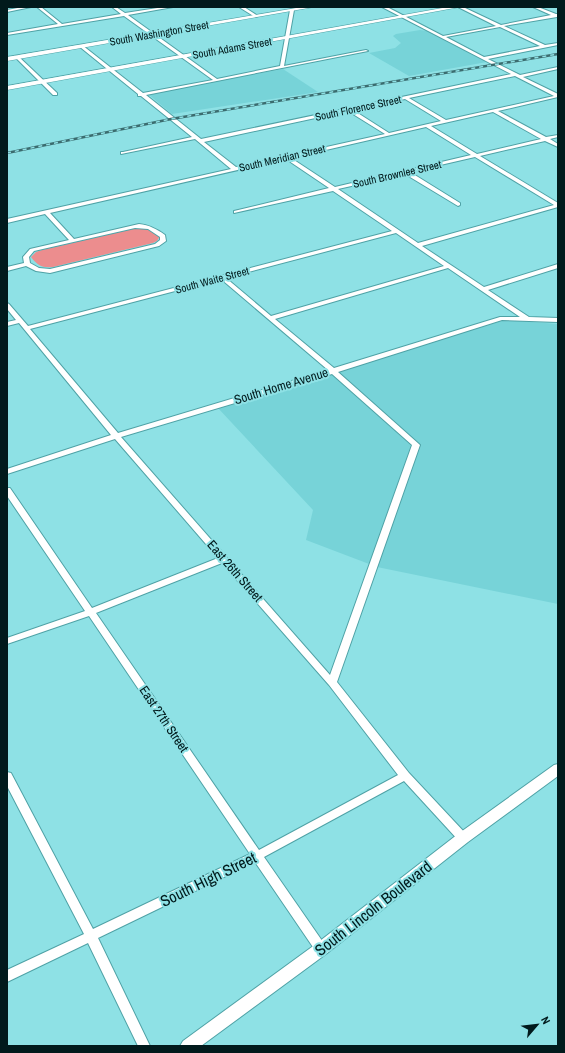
<svg xmlns="http://www.w3.org/2000/svg" width="565" height="1053" font-family="'Archivo Narrow',sans-serif">
  <style>
    .built { fill: #77d3d8 }
    .green { fill: #ec8d8e }
    .lines { fill: none; stroke-linecap: round; stroke-linejoin: round }
    .minor-casing { stroke: #4fa2a6; stroke-width: 2 }
    .tertiary-casing { stroke: #4fa2a6; stroke-width: 2 }
    .secondary-casing { stroke: #4fa2a6; stroke-width: 1 }
    .minor { fill: #fff; fill-rule: evenodd }
    .tertiary { fill: #fff; fill-rule: evenodd }
    .secondary { fill: #fff; fill-rule: evenodd }
    .rail-casing { stroke: #3b6c6f; stroke-width: 2.5 }
    .rail { stroke: #8ee1e5; stroke-width: 1.5; stroke-dasharray: 4; stroke-linecap: butt }
    .labels { text-anchor: middle; dominant-baseline: central; stroke-width: 4; stroke-linejoin: round; paint-order: stroke }
    .far-street-label { font-size: 11px; fill: #011a1c; stroke: #8ee1e5 }
    .street-label { font-size: 13px; fill: #011a1c; stroke: #8ee1e5 }
    .near-street-label { font-size: 16px; fill: #011a1c; stroke: #8ee1e5 }
  </style>
  <rect width="100%" height="100%" fill="#8ee1e5"/>
  <g class="built">
    <path d="M420 30 427 31 487 62 409 76 369 53 395 48 401 43 393 36 396 34Z"/>
    <path d="M283 69 318 92 172 114 148 94Z"/>
    <path d="M505 320 558 324V604L377 567 306 540 313 510 217 407Z"/>
  </g>
  <path class="green" d="M141 227H145L160 236 157 241 153 243 53 267C42 268 38 266 31 257L36 252 42 250Z"/>
  <g class="lines">
    <defs>
      <g id="minor">
        <path d="M23 7H31L7 12V10Z"/>
        <path d="M37 7H41L62 24 121 14 112 7H116L125 13 164 7H173L128 15 217 79 280 66 290 10 292 9 294 10 284 66 366 50 368 51 146 95 201 139 511 74 382 7H387L443 36 496 26 458 7H463L501 25 551 15 533 7H538L556 14H558L557 17 504 26 545 45 558 43V45L488 59 520 75 558 67V69L523 77 558 94V97L498 111 546 137 558 135V137L550 139 558 144V147L545 141 480 156 558 203V207L422 246 484 287 558 264V268L488 290 529 317 558 318V322L502 320 338 372 420 445 337 682 409 773 467 835 468 838 467 841 463 843 459 841 404 781 264 857 325 945 327 949 325 953 321 954 317 953 255 862 98 938 150 1046H138L88 943 7 982V970L84 934 7 786V772L11 773 93 929 250 854 89 616 7 644V638L85 611 7 496V488H10L92 608 218 558 115 439 7 474V469L111 435 19 323 7 326V322L16 320 7 309V303L9 304 28 326 392 231 333 191 234 213V211L329 188 286 159 50 213 74 239 139 224C149 225 157 229 165 235L166 241 159 246 50 273 36 271 26 266 7 271V267L24 263 23 257 30 249 69 240 45 214 7 223V219L231 169 195 139 121 154V152H123L192 137 141 96H138V94L80 47V45H82L143 93 213 80 124 16 7 35V33L58 24ZM500 27 540 46 484 57 446 37ZM515 76 554 96 446 120 409 98ZM405 99 441 121 389 133 353 110ZM348 111 385 134 236 167 204 142ZM493 112 541 139 477 154 431 126ZM426 127 471 155 335 187 291 158ZM475 157 554 205 418 243 338 189 405 174 458 206 460 205V203L410 172ZM135 228 148 229 160 237V240L155 244 50 269 39 268 30 263 29 257 34 251ZM396 233 444 266 271 316 226 278ZM448 268 520 317H500L334 368 275 319ZM221 279 328 370 118 433 30 329ZM332 374 412 445 330 675 121 437ZM222 563 329 685 398 775 259 850 96 613Z"/>
        <path d="M239 7H244L258 16 255 17Z"/>
        <path d="M16 56H18L57 93V95H53L16 58Z"/>
      </g>
      <path id="tertiary" d="M558 764V776L468 842 326 954 201 1046H180L183 1041 316 944 458 834 554 765Z"/>
      <g id="secondary">
        <path d="M302 7H314L7 61V57Z"/>
        <path d="M448 7H460L7 90V86Z"/>
      </g>
    </defs>
    <use href="#minor" class="minor-casing"/>
    <use href="#tertiary" class="tertiary-casing"/>
    <use href="#secondary" class="secondary-casing"/>
    <use href="#minor" class="minor"/>
    <use href="#tertiary" class="tertiary"/>
    <use href="#secondary" class="secondary"/>
    <defs>
      <path id="rail" d="M7 153 171 119 558 54"/>
    </defs>
    <use href="#rail" class="rail-casing"/>
    <use href="#rail" class="rail"/>
  </g>
  <g class="labels">
    <g class="far-street-label">
      <text transform="translate(159 33) rotate(-10)">South Washington Street</text>
      <text transform="translate(232 48) rotate(-10)">South Adams Street</text>
      <text transform="translate(358 108) rotate(-12)">South Florence Street</text>
      <text transform="translate(282 158) rotate(-13)">South Meridian Street</text>
      <text transform="translate(397 174) rotate(-13)">South Brownlee Street</text>
      <text transform="translate(212 280) rotate(-15)">South Waite Street</text>
    </g>
    <g class="street-label">
      <text transform="translate(281 386) rotate(-17)">South Home Avenue</text>
      <text transform="translate(235 571) rotate(49)">East 26th Street</text>
      <text transform="translate(164 719) rotate(56)">East 27th Street</text>
    </g>
    <g class="near-street-label">
      <text transform="translate(208 879) rotate(-26)">South High Street</text>
      <text transform="translate(373 908) rotate(-38)">South Lincoln Boulevard</text>
    </g>
  </g>
  <rect width="565" height="1053" fill="none" stroke="#011a1c" stroke-width="16"/>
  <g transform="translate(537 1025) rotate(62)" stroke="#8ee1e5" stroke-width="3" paint-order="stroke">
  <path d="M0-3L7 15L0 10L-7 15Z" fill="#011a1c"/>
  <text y="-6" font-size="11" font-weight="bold" text-anchor="middle" fill="#011a1c">N</text>
  </g>
</svg>
